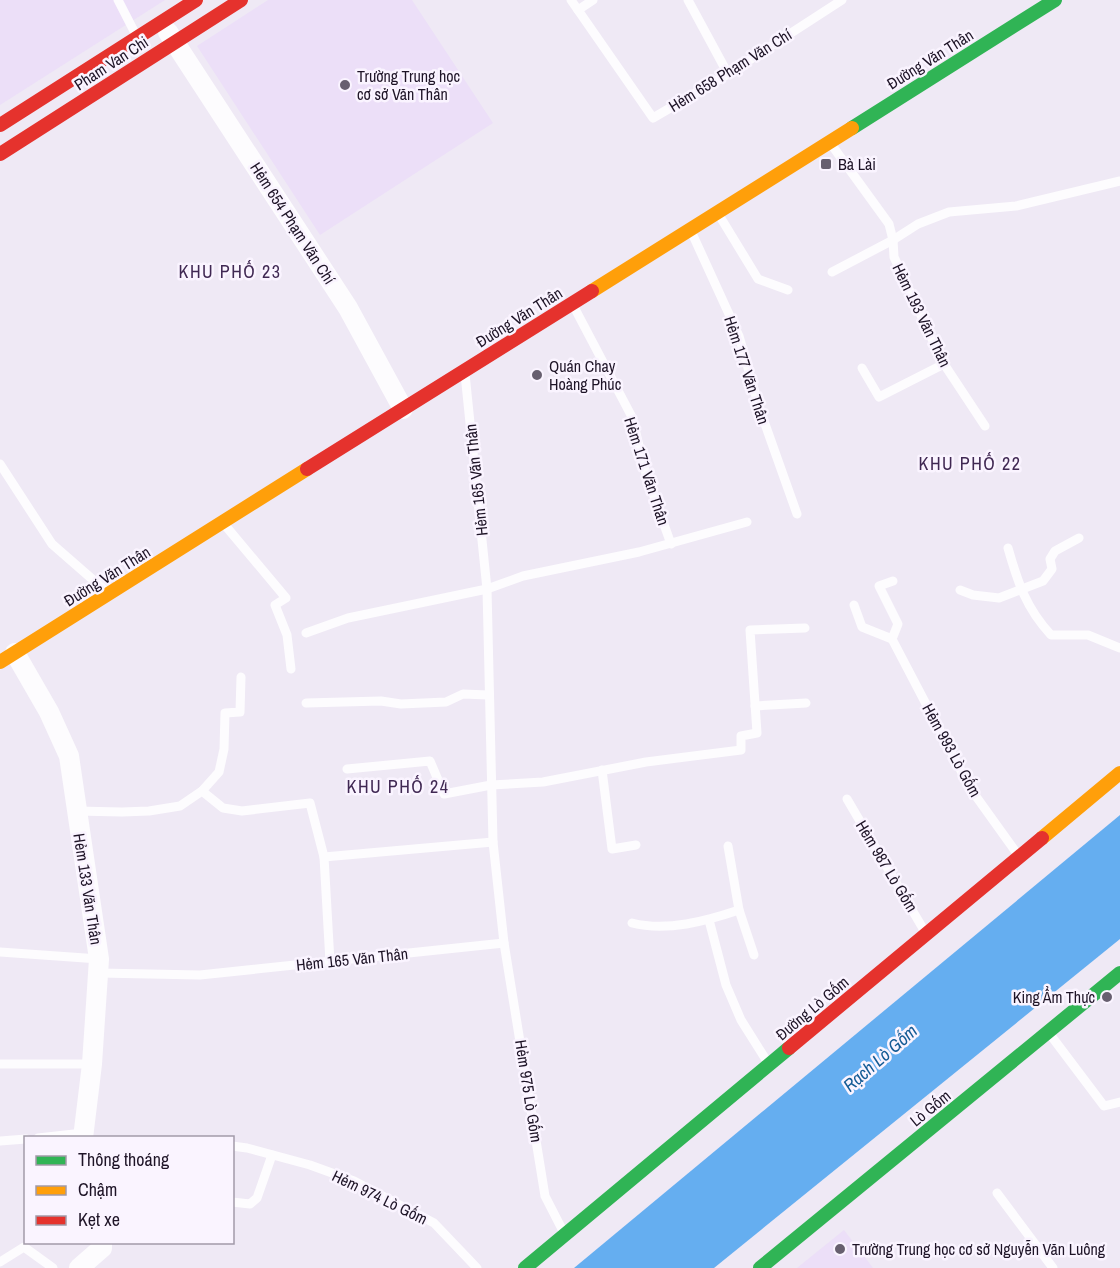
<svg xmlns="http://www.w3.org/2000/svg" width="1120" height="1268" font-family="'Archivo Narrow',sans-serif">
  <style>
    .built { fill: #ecdff8 }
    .water { fill: #65aef0 }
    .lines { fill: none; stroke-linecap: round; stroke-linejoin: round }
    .lane { stroke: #fdfcfe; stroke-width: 9 }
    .street { stroke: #fdfcfe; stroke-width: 20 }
    .fast { stroke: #30b455; stroke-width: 14 }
    .slow { stroke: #ff9f0a; stroke-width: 14 }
    .jam { stroke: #e5322d; stroke-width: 14 }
    .poi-dot { fill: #675f6f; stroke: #faf4ff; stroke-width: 2 }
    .labels { text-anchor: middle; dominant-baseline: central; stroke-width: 5; stroke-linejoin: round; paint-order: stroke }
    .street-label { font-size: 16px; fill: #1e1427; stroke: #faf4ff }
    .poi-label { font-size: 16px; fill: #1e1427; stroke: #faf4ff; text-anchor: start }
    .neighbourhood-label { font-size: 18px; letter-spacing: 1.5px; fill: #402853; stroke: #faf4ff }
    .water-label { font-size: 18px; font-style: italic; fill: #145b95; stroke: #faf4ff }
  </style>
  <rect width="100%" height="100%" fill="#efe9f5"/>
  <g class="built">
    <path d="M0 0H165L0 105Z"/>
    <path d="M268 0H412L493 123 320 235 197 46Z"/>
    <path d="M844 1230 873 1268H797Z"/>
  </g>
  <path class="water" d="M1120 815V939L714 1268H574Z"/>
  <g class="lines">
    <g class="lane">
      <path d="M118 0 136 35"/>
      <path d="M571 0 653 118 728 74 842 0"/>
      <path d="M688 0 728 74"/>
      <path d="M578 10 593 0"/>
      <path d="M831 144 889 224 893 240 894 257 933 341 944 364 985 426"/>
      <path d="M719 215 758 279 788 290"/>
      <path d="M691 231 739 336 759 407 797 514"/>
      <path d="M832 272 893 240 918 224 949 212 1016 206 1120 181"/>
      <path d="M573 305 632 417 646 474 671 544"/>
      <path d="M862 368 879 397 944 364"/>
      <path d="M465 374 487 589 493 842 504 943 545 1196 564 1233"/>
      <path d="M0 464 52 544 107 592"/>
      <path d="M224 524 286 598 275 605 287 635 291 669"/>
      <path d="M1008 548C1018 583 1026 608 1051 635H1088L1120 648"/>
      <path d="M960 590 973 595 999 598 1043 581 1052 569 1050 559 1055 551 1079 538"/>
      <path d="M854 605 862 627 892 639"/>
      <path d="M306 633 348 618 487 589 523 576 639 552 747 522"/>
      <path d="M892 639 970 788 1018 855"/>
      <path d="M892 639 898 624 879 586 893 581"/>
      <path d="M306 703 381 701 401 704 446 702 463 694 488 695"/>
      <path d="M755 706 806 703"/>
      <path d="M347 769 430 761 444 794 491 785 543 782 646 762 741 750V736L757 733 750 630 805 628"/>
      <path d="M602 770 612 849 636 845"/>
      <path d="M202 791 223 808 242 811 310 803 324 857 330 962"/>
      <path d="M847 799 925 932"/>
      <path d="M76 811 122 812 149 811 180 806 202 791 219 772 224 749 225 713 240 712 241 677"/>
      <path d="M728 846 739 910 754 955"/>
      <path d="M324 857 493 842"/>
      <path d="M709 920 726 985 741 1020 768 1063"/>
      <path d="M632 923C667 932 706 921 739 910"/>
      <path d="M0 952 99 959"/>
      <path d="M99 973 200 975 504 943"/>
      <path d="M1049 1033 1104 1106 1120 1102"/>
      <path d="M0 1064H92"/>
      <path d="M38 1138 83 1133"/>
      <path d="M0 1141 26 1139"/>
      <path d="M232 1146 247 1148 310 1165 354 1181 434 1223 477 1268"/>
      <path d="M997 1193 1053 1268"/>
      <path d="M232 1202 250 1204 257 1198 272 1155"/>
      <path d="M0 1262 24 1247 53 1268"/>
    </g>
    <g class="street">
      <path d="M168 32 348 308 403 409"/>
      <path d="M15 653 49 712 69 756 99 959 92 1064 83 1138"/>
      <path d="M79 1268 102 1248V1242"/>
    </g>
    <g class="fast">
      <path d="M852 128 1055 0"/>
      <path d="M525 1268 789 1048"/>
      <path d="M760 1268 1120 973"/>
    </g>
    <g class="slow">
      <path d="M592 291 852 128"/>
      <path d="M0 662 307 469"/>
      <path d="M1042 838 1120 773"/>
    </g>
    <g class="jam">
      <path d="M0 125 196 0"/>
      <path d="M0 154 241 0"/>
      <path d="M307 469 592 291"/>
      <path d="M789 1048 1042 838"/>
    </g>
  </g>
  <g class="poi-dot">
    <circle cx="345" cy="85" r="6"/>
    <rect x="820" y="158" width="12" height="12" rx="3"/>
    <circle cx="537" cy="375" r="6"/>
    <circle cx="1107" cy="997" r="6"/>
    <circle cx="840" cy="1249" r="6"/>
  </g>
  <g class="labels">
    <g class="street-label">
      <text transform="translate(930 59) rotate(-32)">Đường Văn Thân</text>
      <text transform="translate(111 63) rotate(-33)">Pham Van Chi</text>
      <text transform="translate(730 70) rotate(-32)">Hẻm 658 Phạm Văn Chí</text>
      <text transform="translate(293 223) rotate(57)">Hẻm 654 Phạm Văn Chí</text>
      <text transform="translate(922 315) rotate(64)">Hẻm 193 Văn Thân</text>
      <text transform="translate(519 317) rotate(-32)">Đường Văn Thân</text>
      <text transform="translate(747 370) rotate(72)">Hẻm 177 Văn Thân</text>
      <text transform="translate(647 471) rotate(72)">Hẻm 171 Văn Thân</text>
      <text transform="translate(476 480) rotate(-96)">Hẻm 165 Văn Thân</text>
      <text transform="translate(107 576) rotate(-32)">Đường Văn Thân</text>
      <text transform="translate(952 750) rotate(61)">Hẻm 993 Lò Gốm</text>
      <text transform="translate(887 866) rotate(59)">Hẻm 987 Lò Gốm</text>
      <text transform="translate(88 889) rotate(81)">Hẻm 133 Văn Thân</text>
      <text transform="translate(352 959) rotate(-6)">Hẻm 165 Văn Thân</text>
      <text transform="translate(812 1008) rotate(-40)">Đường Lò Gốm</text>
      <text transform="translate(529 1091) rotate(81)">Hẻm 975 Lò Gốm</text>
      <text transform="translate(930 1108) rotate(-39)">Lò Gốm</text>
      <text transform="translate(380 1197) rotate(26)">Hẻm 974 Lò Gốm</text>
    </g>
    <g class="poi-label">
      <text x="357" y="76">Trường Trung học<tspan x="357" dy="18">cơ sở Văn Thân</tspan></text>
      <text x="838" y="164">Bà Lài</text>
      <text x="549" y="366">Quán Chay<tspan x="549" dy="18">Hoàng Phúc</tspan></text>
      <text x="1095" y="997" text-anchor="end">King Ẩm Thực</text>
      <text x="852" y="1249">Trường Trung học cơ sở Nguyễn Văn Luông</text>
    </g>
    <g class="neighbourhood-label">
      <text x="230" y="271">KHU PHỐ 23</text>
      <text x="970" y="463">KHU PHỐ 22</text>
      <text x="398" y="786">KHU PHỐ 24</text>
    </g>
    <g class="water-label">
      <text transform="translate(880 1058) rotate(-41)">Rạch Lò Gốm</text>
    </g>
  </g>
  <rect x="24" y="1136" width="210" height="108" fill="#faf4ff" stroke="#a29aa9" stroke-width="1.5"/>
  <rect x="36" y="1156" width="30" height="9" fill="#30b455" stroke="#a29aa9" stroke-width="1.5"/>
  <text x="78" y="1166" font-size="18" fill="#1e1427">Thông thoáng</text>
  <rect x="36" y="1186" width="30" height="9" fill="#ff9f0a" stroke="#a29aa9" stroke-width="1.5"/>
  <text x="78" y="1196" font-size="18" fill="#1e1427">Chậm</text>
  <rect x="36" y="1216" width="30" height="9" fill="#e5322d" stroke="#a29aa9" stroke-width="1.5"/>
  <text x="78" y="1226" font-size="18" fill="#1e1427">Kẹt xe</text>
</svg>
